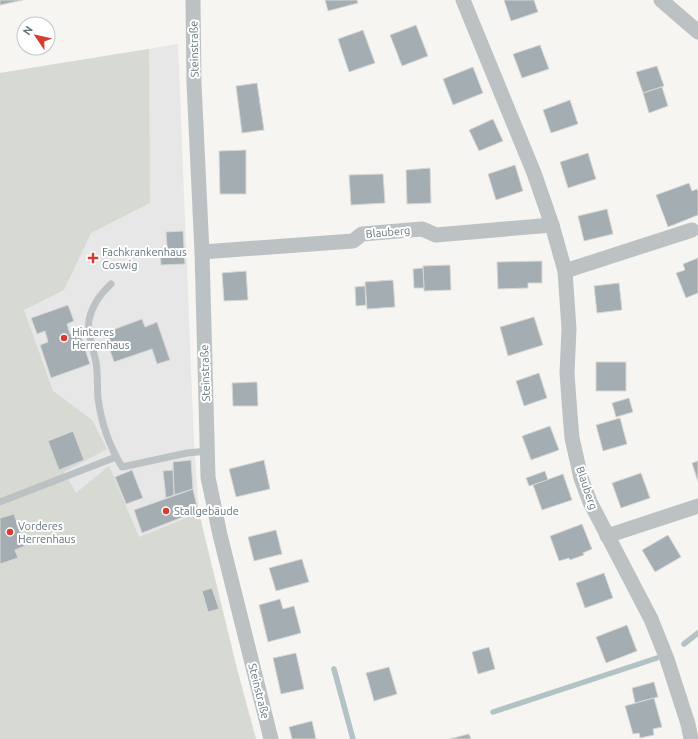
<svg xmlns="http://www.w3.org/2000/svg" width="698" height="739" font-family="Ubuntu,sans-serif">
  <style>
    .built { fill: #e6e7e6 }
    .green { fill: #d6dad2 }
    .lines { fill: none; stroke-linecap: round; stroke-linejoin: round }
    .stream { stroke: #b3c2c4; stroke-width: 5.5 }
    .building { fill: #a4aeb2; stroke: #d7d7d5 }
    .lane { stroke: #bcc2c4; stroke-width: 7 }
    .street { stroke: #bcc2c4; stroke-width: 15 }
    .poi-dot { fill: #d83c30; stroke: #fff; stroke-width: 1.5 }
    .labels { text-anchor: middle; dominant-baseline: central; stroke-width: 4; stroke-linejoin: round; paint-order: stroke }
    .street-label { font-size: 11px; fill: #62757c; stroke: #fff }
    .poi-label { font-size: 11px; fill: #62757c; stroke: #fff; text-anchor: start }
  </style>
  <rect width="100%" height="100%" fill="#f6f5f2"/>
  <path class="built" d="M178 44 194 443 199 513 237 669 256 739H0V73Z"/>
  <path class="green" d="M149 49 150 203 91 233 64 290 24 310 53 391 92 420 107 449 64 472 76 493 109 466 139 537 199 513 237 669 256 739H0V73Z"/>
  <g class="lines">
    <g class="stream">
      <path d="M684 644 698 633"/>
      <path d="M334 669 353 739"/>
      <path d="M493 712 657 658"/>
    </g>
  </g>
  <g class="building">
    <path d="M0 0H23L0 5Z"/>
    <path d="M325 0H357L358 3 328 11Z"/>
    <path d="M504 0H534L538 12 511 21Z"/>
    <path d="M416 25 428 56 402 66 390 35Z"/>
    <path d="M363 30 375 63 349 72 338 39Z"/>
    <path d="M540 45 549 69 522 78 513 54Z"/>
    <path d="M657 66 664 86 643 93 636 72Z"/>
    <path d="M473 67 483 93 453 105 443 79Z"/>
    <path d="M257 83 264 130 242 133 236 86Z"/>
    <path d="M662 87 668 106 649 113 643 93Z"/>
    <path d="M570 100 578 124 551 133 543 110Z"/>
    <path d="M493 119 503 141 479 151 469 130Z"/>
    <path d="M246 150V194H220L219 151Z"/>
    <path d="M588 153 596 179 568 188 560 162Z"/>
    <path d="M515 165 523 191 496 200 488 174Z"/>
    <path d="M430 168 431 203 407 204 406 170Z"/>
    <path d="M383 174 385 203 351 205 349 175Z"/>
    <path d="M689 183 692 191 697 189 698 191V215L668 227 656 195Z"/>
    <path d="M607 209 613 234 584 241 578 216Z"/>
    <path d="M183 231 185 264 161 265 160 248H167L166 232Z"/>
    <path d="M698 258V293L686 298 676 273 685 270 683 264Z"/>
    <path d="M542 261V283H528V288L498 289 497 262Z"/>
    <path d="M450 265 451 290 424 291 423 266Z"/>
    <path d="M423 268 424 288H414L413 269Z"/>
    <path d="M246 271 248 300 224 301 222 273Z"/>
    <path d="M393 280 395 307 367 309 365 282Z"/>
    <path d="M619 283 622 310 597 313 594 286Z"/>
    <path d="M365 286 366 305 356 306 355 287Z"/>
    <path d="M68 305 74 321 67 324 70 334 79 331 90 364 51 378 40 345 48 342 45 331 37 334 31 318Z"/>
    <path d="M534 317 543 345 508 356 500 327Z"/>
    <path d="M142 319 145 327 157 322 170 360 157 364 152 349 114 362 104 333Z"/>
    <rect x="596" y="362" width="30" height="29"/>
    <path d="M539 373 547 398 524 406 516 381Z"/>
    <path d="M257 382 258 406H233L232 383Z"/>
    <path d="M629 398 633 412 616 417 612 403Z"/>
    <path d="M620 418 627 444 603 451 596 425Z"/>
    <path d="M550 426 559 450 531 460 522 436Z"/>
    <path d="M73 431 84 460 59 470 48 441Z"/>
    <path d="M191 460 193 489 174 495 173 462Z"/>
    <path d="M264 460 270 489 236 497 229 469Z"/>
    <path d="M698 461V482L692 463Z"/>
    <path d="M132 470 143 498 126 504 115 477Z"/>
    <path d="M173 470 174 495 166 498 163 471Z"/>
    <path d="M545 471 548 480 529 486 526 478Z"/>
    <path d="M641 473 650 498 621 508 612 483Z"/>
    <path d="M563 474 572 500 542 510 533 485Z"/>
    <path d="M193 489 198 511 142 533 134 510Z"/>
    <path d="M14 514 25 546 15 550 18 558 0 564V518Z"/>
    <path d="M582 524 592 549 583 553 584 555 570 560 569 558 559 561 550 536Z"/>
    <path d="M276 530 282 554 254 561 248 537Z"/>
    <path d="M668 535 681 557 655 572 642 550Z"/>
    <path d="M302 559 309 582 276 591 269 568Z"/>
    <path d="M604 573 613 598 585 608 576 583Z"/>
    <path d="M212 588 219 609 208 612 202 591Z"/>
    <path d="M280 599 283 609 294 606 301 633 268 642 259 605Z"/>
    <path d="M627 625 637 651 606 663 596 637Z"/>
    <path d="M489 647 495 669 478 674 472 652Z"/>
    <path d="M296 653 304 689 281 694 273 658Z"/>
    <path d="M389 667 397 694 374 701 366 673Z"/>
    <path d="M654 682 658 697 635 703 632 688Z"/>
    <path d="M654 698 662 727 653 729 654 735 640 738 639 733 633 734 625 706Z"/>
    <path d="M312 721 316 739H292L289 727Z"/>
    <path d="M469 734 471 739H449Z"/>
  </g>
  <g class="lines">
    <g class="lane">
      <path d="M111 284C100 294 92 305 89 320 87 332 93 349 96 362 98 374 97 386 98 398 101 422 110 447 122 467L187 453 208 451"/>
      <path d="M0 502 116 457"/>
    </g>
    <g class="street">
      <path d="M193 0 194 83 202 252 208 477 220 535 271 739"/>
      <path d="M463 0 534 173 552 225 565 271 569 329 567 373 570 414 572 438 581 478 590 502 651 619 667 659 688 724 691 739"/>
      <path d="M661 0 698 32"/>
      <path d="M202 252 353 241 362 234 422 229 436 235 552 225"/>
      <path d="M565 271 692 230"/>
      <path d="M607 536 698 506"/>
    </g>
  </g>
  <g class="poi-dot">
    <path d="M91 252h4v4h4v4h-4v4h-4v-4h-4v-4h4z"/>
    <circle cx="64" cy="338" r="4"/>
    <circle cx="166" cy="511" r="4"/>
    <circle cx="10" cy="532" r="4"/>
  </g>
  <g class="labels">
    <g class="street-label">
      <text transform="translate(194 49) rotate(-91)">Steinstraße</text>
      <text transform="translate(388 232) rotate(-5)">Blauberg</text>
      <text transform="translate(205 373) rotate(-92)">Steinstraße</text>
      <text transform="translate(587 488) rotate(71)">Blauberg</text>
      <text transform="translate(259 691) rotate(76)">Steinstraße</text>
    </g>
    <g class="poi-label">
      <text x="102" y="252">Fachkrankenhaus<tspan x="102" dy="13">Coswig</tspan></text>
      <text x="72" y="332">Hinteres<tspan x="72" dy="13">Herrenhaus</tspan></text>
      <text x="174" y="511">Stallgebäude</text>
      <text x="18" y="526">Vorderes<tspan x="18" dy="13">Herrenhaus</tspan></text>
    </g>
  </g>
  <g transform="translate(36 36) rotate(304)"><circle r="19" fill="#ffffff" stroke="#c0c8cb"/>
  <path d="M0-3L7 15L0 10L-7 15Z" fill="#d83c30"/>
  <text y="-6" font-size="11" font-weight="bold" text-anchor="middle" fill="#62757c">N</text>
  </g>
</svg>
